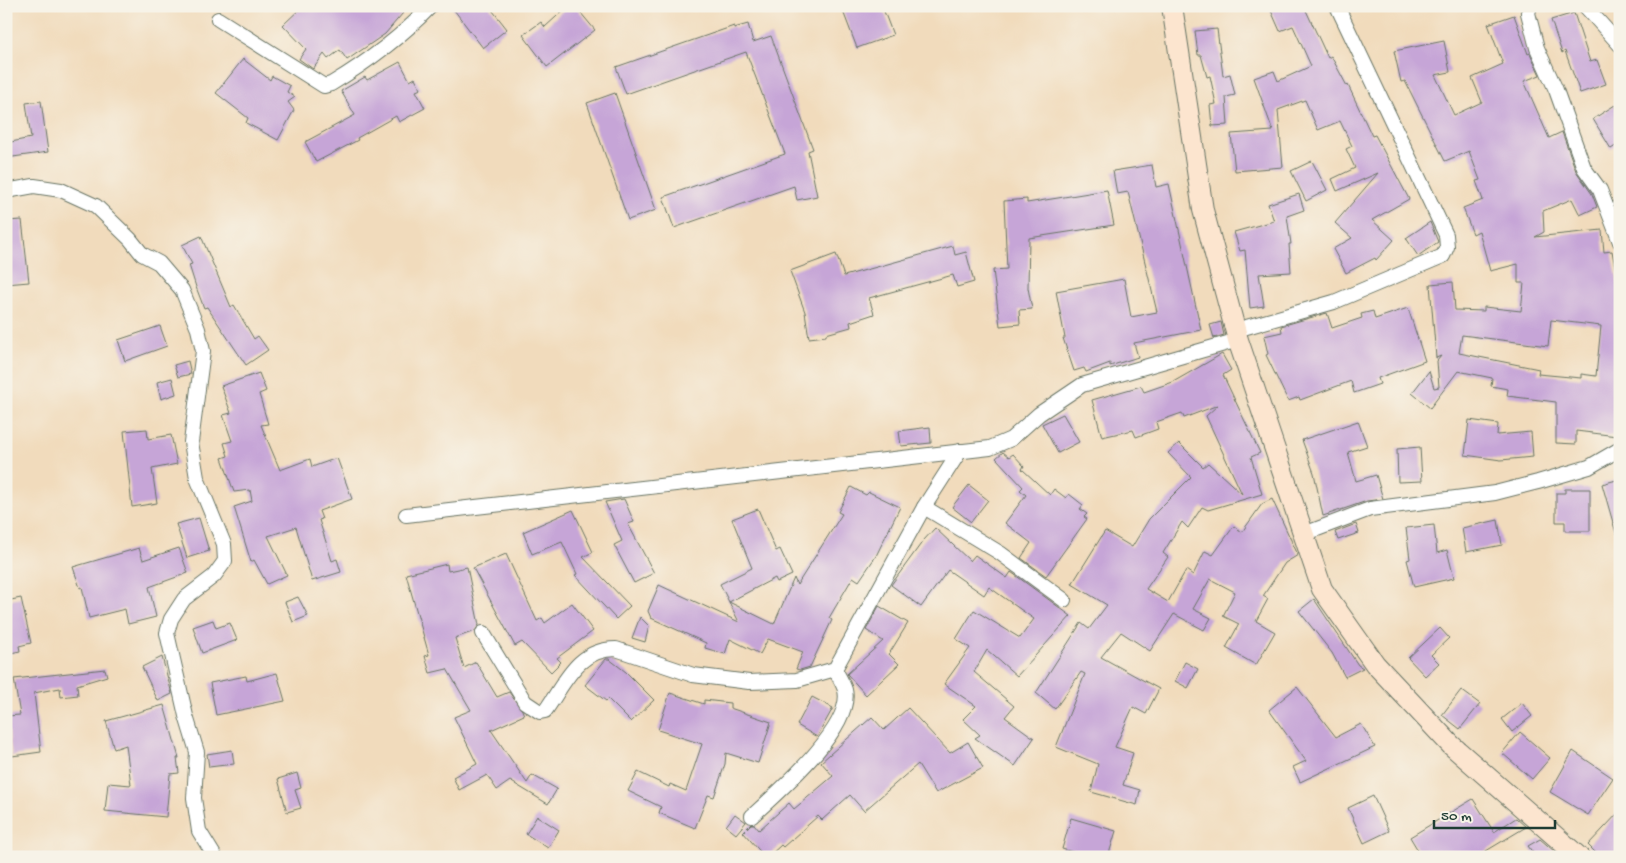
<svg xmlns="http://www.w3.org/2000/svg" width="1626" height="863" font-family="'Gochi Hand',sans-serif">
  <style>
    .building { fill: #c6a5d7; fill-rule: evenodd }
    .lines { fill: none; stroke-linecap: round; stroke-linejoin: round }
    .street-casing { stroke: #687464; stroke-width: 16 }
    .secondary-casing { stroke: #687464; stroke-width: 22 }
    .street { stroke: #fff; stroke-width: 14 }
    .secondary { stroke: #fce5cf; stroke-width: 20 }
  </style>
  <rect width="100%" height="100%" fill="#f7f3e8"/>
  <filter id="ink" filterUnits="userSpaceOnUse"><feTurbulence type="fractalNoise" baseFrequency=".02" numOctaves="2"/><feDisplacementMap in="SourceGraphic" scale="10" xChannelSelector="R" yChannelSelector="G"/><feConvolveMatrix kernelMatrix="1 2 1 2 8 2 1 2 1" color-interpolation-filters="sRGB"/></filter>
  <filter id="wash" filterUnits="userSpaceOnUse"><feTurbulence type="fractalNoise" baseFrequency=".0096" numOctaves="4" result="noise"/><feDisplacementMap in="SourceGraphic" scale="20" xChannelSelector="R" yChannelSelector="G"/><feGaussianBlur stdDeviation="1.12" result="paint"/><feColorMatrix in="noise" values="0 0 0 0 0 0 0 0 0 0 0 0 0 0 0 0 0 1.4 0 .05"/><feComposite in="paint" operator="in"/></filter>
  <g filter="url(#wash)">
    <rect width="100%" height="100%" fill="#f1dbbc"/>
    <g id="blocks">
      <g class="building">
        <path d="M303 6H409L385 34 347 60 340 50 328 59 324 54 313 69 299 59 306 49 283 25Z"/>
        <path d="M451 6H489L507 29 483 48Z"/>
        <path d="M568 6H575L595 30 547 67 523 35 541 22 545 27Z"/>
        <path d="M841 6H882L893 35 857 48Z"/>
        <path d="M1269 6H1304L1328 58 1331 56 1347 86 1348 85 1372 136 1375 135 1409 199 1372 220 1394 240 1376 260 1375 258 1346 273 1333 249 1352 238 1335 223 1378 173 1337 191 1332 179 1355 168 1346 149 1352 146 1340 121 1318 130 1305 100 1278 110 1283 167 1235 171 1231 134 1273 131 1254 78 1274 71 1278 81 1311 66 1293 26 1280 31Z"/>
        <path d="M1574 13 1590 62 1597 60 1606 84 1580 93 1565 51 1562 53 1551 20Z"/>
        <path d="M1514 15 1528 54 1530 53 1540 75 1524 81 1549 138 1562 132 1576 171 1592 194 1597 207 1580 215 1572 199 1543 211 1544 232 1535 237 1602 230 1604 252 1612 251 1620 294V411L1617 436 1576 431V444L1556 443V402L1507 396 1508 389 1491 386 1492 378 1458 371 1430 408 1412 393 1429 371 1434 388 1439 387 1437 361 1441 356 1436 358 1430 284 1453 282 1455 310 1484 311V307L1521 311 1524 283H1518V264L1490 271 1479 231 1473 234 1463 208 1483 200 1476 181 1480 180 1469 151 1445 161 1405 81 1401 82 1394 51 1444 41 1450 72 1435 75 1454 115 1482 102 1472 78 1503 64 1488 24ZM1551 320 1601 326 1596 376 1581 374V378L1538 374 1539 369 1459 353 1462 335 1548 346Z"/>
        <path d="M748 24 753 42 771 36 813 149 808 151 817 196 797 200 794 186 674 228 663 197 785 154 746 52 626 94 616 67 734 26V28Z"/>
        <path d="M1217 29 1223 76 1230 74 1235 95 1226 97 1228 125 1212 126 1210 105 1216 104 1210 76 1207 77 1201 55H1198L1195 31Z"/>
        <path d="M243 59 270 80 272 76 290 86 287 92 295 97 288 102 294 110 278 140 246 123 248 118 216 93Z"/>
        <path d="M400 62 410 81 415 78 421 89 416 91 425 108 399 122 396 116 357 138 358 140 316 162 305 142 355 115 341 91 365 77 367 80Z"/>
        <path d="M615 93 656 210 628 220 587 103Z"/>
        <path d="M41 101 48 152 6 158V143L31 138 26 103Z"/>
        <path d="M1615 105 1620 113V143L1611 149 1593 119Z"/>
        <path d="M1312 161 1327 190 1306 201 1291 171Z"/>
        <path d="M1152 165 1156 187 1169 184 1201 330 1134 343 1138 357 1110 366V363L1086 372 1084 368 1074 371 1063 338H1065L1056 291 1124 279 1131 317 1157 312 1128 192 1117 194 1113 171Z"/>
        <path d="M1107 190 1114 225 1029 238 1028 288 1032 309 1019 310 1020 324 1000 326 993 270 1007 269 1004 201 1027 199V203Z"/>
        <path d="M1299 194 1304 210 1287 216 1291 244H1289L1291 272 1259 274 1264 306 1250 308 1245 250 1240 251 1234 232 1274 221 1268 204Z"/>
        <path d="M22 220 29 282 6 284V221Z"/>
        <path d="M1430 222 1438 242 1418 256 1406 238Z"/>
        <path d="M201 236 231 307 234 305 254 339 258 336 268 350 246 365 207 307 204 308 196 287 189 265 192 264 182 245Z"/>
        <path d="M953 246 955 255 966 252 974 282 957 287 953 275 869 298 874 314 850 322 851 327 826 334V336L809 338 805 312 790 271 836 254 844 276Z"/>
        <path d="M1408 308 1425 361 1378 378 1380 384 1354 393 1351 381 1300 400 1299 397 1288 401 1266 355 1268 354 1264 336 1282 332 1281 326 1327 313 1332 328 1362 318 1361 314 1373 311 1375 319Z"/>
        <path d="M1221 322 1224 335 1214 338 1210 325Z"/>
        <path d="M160 326 167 346 125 361 118 340Z"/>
        <path d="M1222 354 1231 370 1223 375 1260 453 1251 457 1262 494 1208 510 1202 507 1188 528 1182 522 1163 553 1168 557 1146 589 1168 602 1186 570 1193 575 1205 551 1213 555 1234 526 1242 532 1262 504 1272 499 1298 555 1285 563 1263 596 1268 599 1256 621 1275 632 1256 665 1226 648 1239 624 1223 616 1235 592 1210 579 1193 609 1211 618 1204 630 1174 614 1150 651 1121 632 1101 657 1159 689 1146 714 1133 707 1115 747 1133 753 1123 785 1140 790 1137 805 1091 792 1098 764 1056 747 1085 674 1081 672 1055 709 1036 693 1081 623 1089 629 1107 605 1072 584 1105 531 1132 547 1149 519 1191 477 1168 453 1179 443 1203 467 1208 463 1242 494 1206 416 1218 405 1184 418 1182 413 1156 422 1158 429 1136 437 1133 430 1102 437 1092 400 1141 386 1144 392 1173 382Z"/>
        <path d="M188 361 191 374 178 377 174 365Z"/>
        <path d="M259 373 266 391 259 394 268 424 261 425 280 470 310 459 312 467 337 458 352 499 319 511 322 519 319 520 332 561 337 559 341 572 312 581 296 527 268 536 287 575 267 584 254 560 251 562 234 507 252 501 250 490 234 492 222 458 228 456 224 443 232 441 223 415 231 413 221 386Z"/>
        <path d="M172 378 176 394 161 399 157 382Z"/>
        <path d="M1063 414 1079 442 1058 453 1042 424Z"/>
        <path d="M1469 420 1498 424 1497 435 1531 432 1533 457 1501 460 1465 455Z"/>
        <path d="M1358 421 1367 446 1348 452 1356 481 1376 475 1383 499 1367 501 1323 516 1314 473 1302 440Z"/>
        <path d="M930 427 931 443 901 446 899 431Z"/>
        <path d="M147 429 148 439 171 435 177 464 152 469 157 503 132 507 124 431Z"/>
        <path d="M1420 447 1422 481 1398 482 1397 449Z"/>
        <path d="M1003 452 1009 457 1013 454 1024 466 1022 469 1050 495 1054 489 1066 498 1069 494 1083 505 1080 509 1087 514 1084 517 1087 519 1046 576 1021 558 1031 543 1005 523 1026 495 1020 490 1023 487 996 458Z"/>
        <path d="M1620 479V533H1616L1602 484Z"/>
        <path d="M969 485 988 500 971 522 952 507Z"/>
        <path d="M851 487 866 495 869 492 900 507 876 556 859 581 853 577 829 618 832 620 810 667 800 670 796 669 803 652 768 639 760 654 730 639 725 654 705 648 706 643 651 618 648 611 659 585 739 622 720 584 752 568 732 519 758 509 776 551 780 549 792 575 777 582 775 578 729 602 774 624 794 578 797 585 842 514 838 512Z"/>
        <path d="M1565 489H1590V531H1565V522H1556V493H1565Z"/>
        <path d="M624 499 634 522 628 524 654 573 634 583 614 545 622 541 605 502Z"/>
        <path d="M573 510 593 552 583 557 630 606 616 619 575 575 577 574 562 542 532 554 523 532Z"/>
        <path d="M199 518 209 551 187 558 176 524Z"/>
        <path d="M1498 520 1502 545 1466 552 1462 528Z"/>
        <path d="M1356 524 1359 533 1338 540 1335 532Z"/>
        <path d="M1434 525 1437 553 1447 550 1454 578 1414 587 1407 560 1410 559 1406 528Z"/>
        <path d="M935 528 970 561 975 555 1007 578 1011 572 1071 616 1017 676 987 650 974 672 1014 706 1005 717 1034 738 1015 766 975 738 980 735 963 719 976 706 944 684 970 648 956 639 974 610 1020 638 1034 619 989 587 984 595 948 570 921 607 891 585 923 541Z"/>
        <path d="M139 548 143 560 179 548 188 573 149 587 156 617 128 624 125 609 89 618 82 587 80 588 73 567Z"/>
        <path d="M506 554 537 621 542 618 545 623 572 603 593 631 557 658 561 662 551 672 522 642 515 646 473 568Z"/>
        <path d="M447 564 448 571 467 567 479 625 475 631 455 638 464 668 476 662 497 697 509 692 522 710 524 715 491 730 527 783 532 775 557 789 548 804 510 781 497 790 487 775 459 790 453 777 477 764 454 717 471 710 447 669 430 673 425 656 429 655 406 574Z"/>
        <path d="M298 597 308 616 293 622 285 602Z"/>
        <path d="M21 598 31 643 19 646 20 651 6 654V601Z"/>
        <path d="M1314 599 1358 665 1363 668 1345 677 1332 653 1299 611Z"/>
        <path d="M879 606 908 623 889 654 899 664 866 695 847 674 883 641 866 630Z"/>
        <path d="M640 617 649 626 645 642 632 638Z"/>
        <path d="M213 620 216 628 230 623 237 640 202 653 193 627Z"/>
        <path d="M1440 628 1449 638 1431 655 1439 663 1425 676 1408 658Z"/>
        <path d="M162 657 172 694 158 701 142 667Z"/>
        <path d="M606 659H609L626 672 654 700 631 722 608 699 606 701 585 685Z"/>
        <path d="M1185 662 1198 669 1188 688 1175 681Z"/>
        <path d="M105 669 107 676 77 685 78 695 61 697 60 688 34 693 41 752 12 756 7 716 20 715 14 679Z"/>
        <path d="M277 673 285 701 216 715 210 683 246 676 247 681Z"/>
        <path d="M1297 687 1336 737 1361 724 1375 747 1300 782 1293 767 1306 761 1269 710Z"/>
        <path d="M1461 690 1480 704 1460 729 1442 715Z"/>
        <path d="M670 693 704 704V700L730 703V708L771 722 758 763 726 753 725 764 714 797 708 795 695 828 659 813 661 807 628 791 638 772 669 787 670 784 686 791 702 744 658 730Z"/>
        <path d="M812 697 833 708 817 737 797 725Z"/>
        <path d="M1522 703 1532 716 1512 732 1502 719Z"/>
        <path d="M164 705 179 758H177L179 773 170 774 166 817 105 811 108 783 131 785 126 745 114 749 106 721Z"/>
        <path d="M908 708 950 753 968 742 983 768 936 793 918 764 864 811 850 795 822 820 818 816 783 847 781 845 768 857H765L743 832 751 824H754L759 830 789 803 794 809 833 776 821 762 872 717 884 730Z"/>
        <path d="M1520 732 1550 758 1532 779 1502 753Z"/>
        <path d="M232 750 234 764 209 767 207 754Z"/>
        <path d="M1573 751 1613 778 1588 815 1550 792Z"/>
        <path d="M297 773 301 788 295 790 301 808 287 812 278 779Z"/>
        <path d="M1373 796 1389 831 1364 843 1348 808Z"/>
        <path d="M1473 799 1494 832 1516 818 1526 827 1476 857H1422L1410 837Z"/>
        <path d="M1620 811V857H1600L1588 845Z"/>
        <path d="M735 814 746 822 736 834 726 826Z"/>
        <path d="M537 816 559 830 548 848 526 834Z"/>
        <path d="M1071 818 1116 831 1108 857H1091L1062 849Z"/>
        <path d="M1540 839 1554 851 1558 857H1536L1528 846Z"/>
      </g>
    </g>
  </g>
  <g filter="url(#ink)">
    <use href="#blocks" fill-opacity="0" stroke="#687464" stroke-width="1"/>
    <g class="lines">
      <defs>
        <g id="street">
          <path d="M1530 6 1528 13 1537 48 1556 90 1584 168 1600 190 1620 242"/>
          <path d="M1585 6 1620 45"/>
          <path d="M218 19 324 86 331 84C366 63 402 36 431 6"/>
          <path d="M6 191 34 186 61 190 96 206 130 239 142 254 159 263 182 290 198 329 203 351 191 442 197 478 224 544 225 561 214 576 184 599 171 619 167 633 186 716 197 752 194 798 199 831 215 857"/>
          <path d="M1236 330 1334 302 1443 256 1447 247 1446 235 1337 6"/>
          <path d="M924 507 1000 553 1064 600"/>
          <path d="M406 515 990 448 1011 439 1039 414 1082 385 1238 340"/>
          <path d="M1304 534 1370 509 1495 493 1538 482 1589 467 1620 449"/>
          <path d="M483 633 525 702 540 712 545 711C565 683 577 649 616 649L693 675 749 682 797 680 835 669 924 507 960 451"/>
          <path d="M752 816C777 793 854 727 845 690 843 683 838 676 835 669"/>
        </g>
        <path id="secondary" d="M1172 6 1203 210 1238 340 1322 589 1375 664 1451 745 1579 857"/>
      </defs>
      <use href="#street" class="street-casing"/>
      <use href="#secondary" class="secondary-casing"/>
      <use href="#street" class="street"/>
      <use href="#secondary" class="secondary"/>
    </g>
  </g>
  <rect width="1626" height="863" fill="none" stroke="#f7f3e8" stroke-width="25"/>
  <path d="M1434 820v8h121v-8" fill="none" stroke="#1f3d34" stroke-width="2.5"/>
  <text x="1441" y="820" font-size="15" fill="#1f3d34" stroke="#f7f3e8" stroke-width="4" paint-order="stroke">50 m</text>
</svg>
